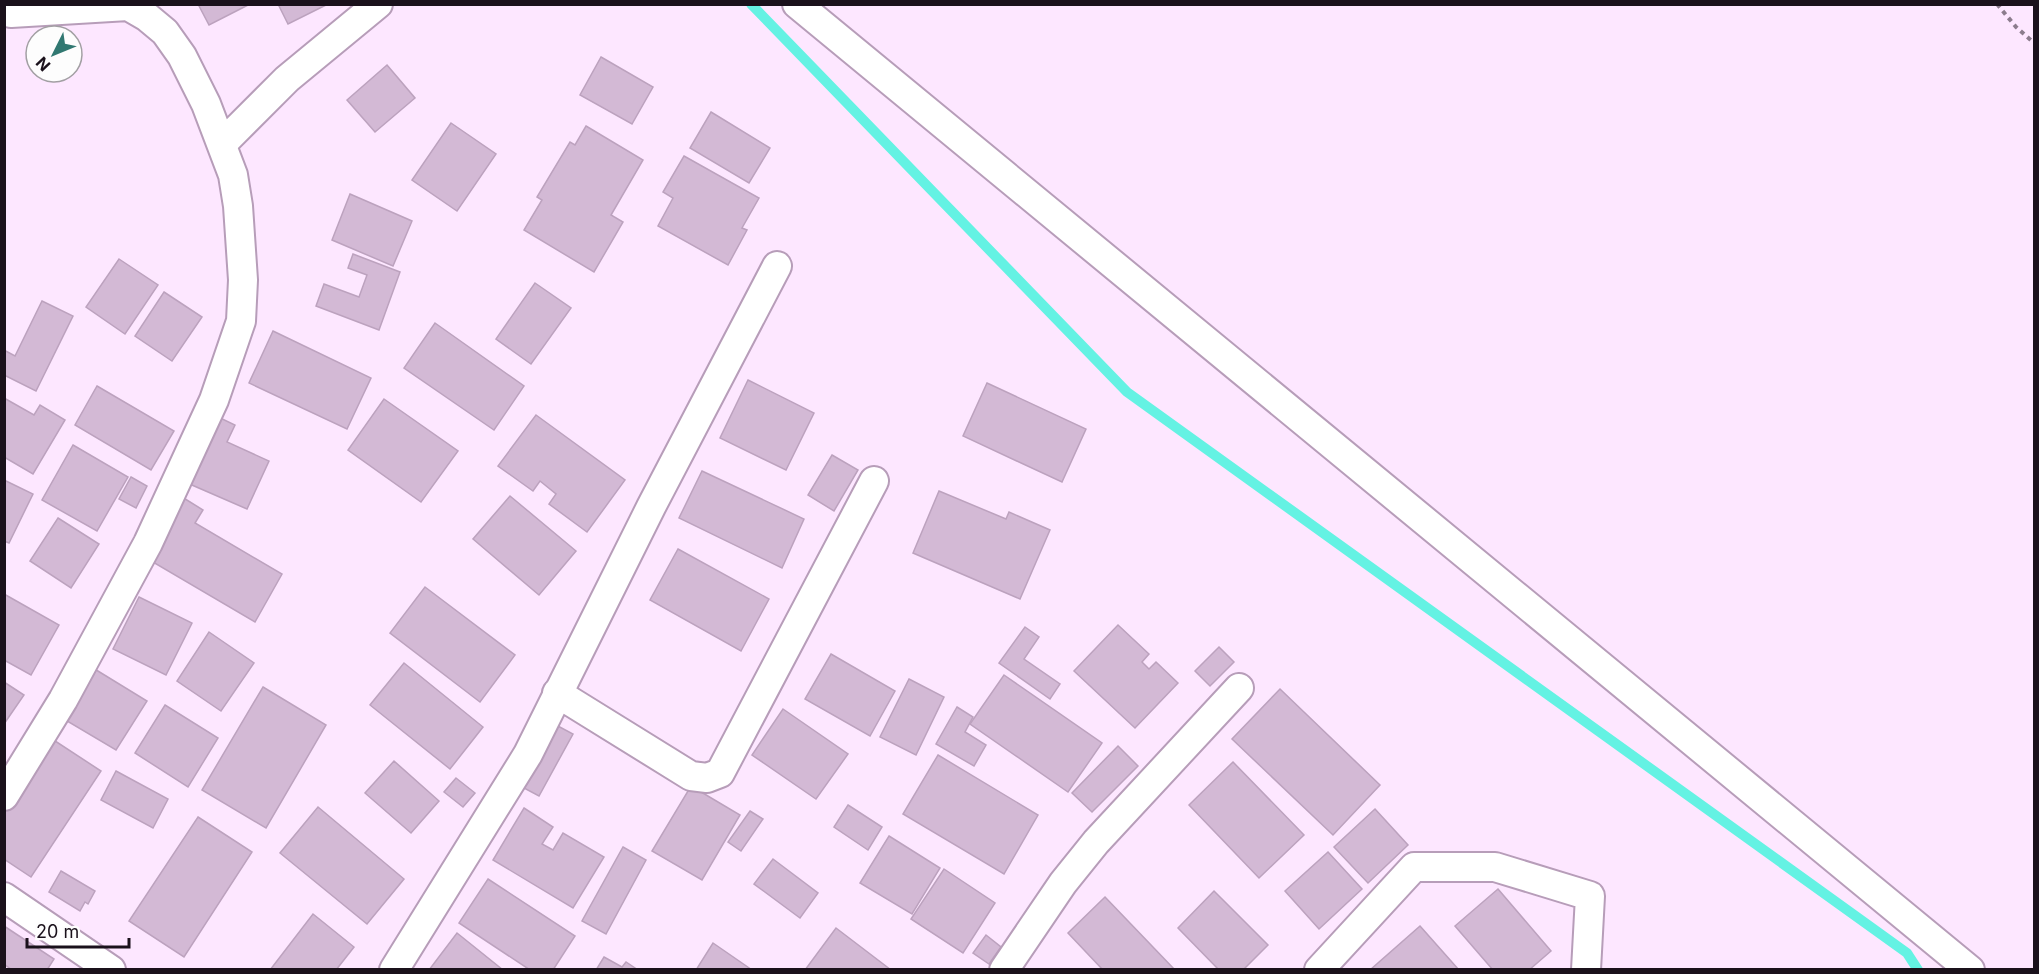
<svg xmlns="http://www.w3.org/2000/svg" width="2039" height="974" font-family="Inter,sans-serif">
  <style>
    .lines { fill: none; stroke-linecap: round; stroke-linejoin: round }
    .stream { stroke: #64f2e3; stroke-width: 10 }
    .building { fill: #d3b9d5; stroke: #bca2be; stroke-width: 1.5 }
    .street-casing { stroke: #b79db9; stroke-width: 32 }
    .path { stroke: #8c7c8d; stroke-width: 4; stroke-dasharray: 4.5 4.5; stroke-linecap: butt }
    .street { stroke: #fff; stroke-width: 28 }
  </style>
  <rect width="100%" height="100%" fill="#fde7ff"/>
  <g class="lines">
    <path class="stream" d="M751 4 1127 392 1907 953 1918 970"/>
  </g>
  <g class="building">
    <path d="M198 4H250L209 25Z"/>
    <path d="M278 4H328L288 24Z"/>
    <path d="M601 57 653 87 632 124 580 95Z"/>
    <path d="M387 65 415 98 375 132 347 100Z"/>
    <path d="M711 112 770 148 749 183 690 148Z"/>
    <path d="M451 123 496 154 457 211 412 180Z"/>
    <path d="M586 126 643 160 611 215 623 222 594 272 524 230 542 200 537 197 570 142 575 145Z"/>
    <path d="M684 156 759 198 742 228 747 230 728 265 658 226 673 198 663 192Z"/>
    <path d="M350 194 412 221 393 266 332 240Z"/>
    <path d="M353 254 400 272 379 330 316 306 324 284 359 297 367 275 348 268Z"/>
    <path d="M119 259 158 285 125 334 86 307Z"/>
    <path d="M535 283 571 308 531 364 496 339Z"/>
    <path d="M164 292 202 317 172 361 135 336Z"/>
    <path d="M42 301 73 316 36 391 4 375V350L15 356Z"/>
    <path d="M435 323 524 386 494 430 404 368Z"/>
    <path d="M273 331 371 378 347 429 249 383Z"/>
    <path d="M748 380 814 413 786 470 720 438Z"/>
    <path d="M987 383 1086 429 1062 482 963 436Z"/>
    <path d="M97 386 174 431 151 470 75 425Z"/>
    <path d="M4 398 34 415 40 405 65 420 33 474 4 457Z"/>
    <path d="M384 399 458 451 421 502 348 450Z"/>
    <path d="M214 415 235 425 227 442 269 461 247 509 185 482Z"/>
    <path d="M536 415 625 480 587 532 549 504 556 494 540 481 533 491 498 466Z"/>
    <path d="M73 445 128 477 97 531 42 500Z"/>
    <path d="M832 455 858 470 834 511 808 495Z"/>
    <path d="M702 471 804 519 782 568 679 518Z"/>
    <path d="M131 477 147 486 136 508 119 499Z"/>
    <path d="M4 480 33 494 9 543 4 541Z"/>
    <path d="M939 491 1006 519 1009 512 1050 530 1020 599 913 553Z"/>
    <path d="M510 496 576 551 539 595 473 539Z"/>
    <path d="M182 497 203 510 195 523 282 574 255 622 146 558Z"/>
    <path d="M58 518 99 544 71 588 30 561Z"/>
    <path d="M678 549 769 599 741 651 650 600Z"/>
    <path d="M425 587 515 655 480 702 390 633Z"/>
    <path d="M4 594 59 625 31 675 4 660Z"/>
    <path d="M139 597 192 623 166 675 113 649Z"/>
    <path d="M1118 625 1149 654 1142 662 1149 669 1156 662 1178 683 1135 728 1074 671Z"/>
    <path d="M1025 627 1039 637 1024 659 1060 684 1050 699 999 663Z"/>
    <path d="M209 632 254 663 221 711 177 681Z"/>
    <path d="M1219 647 1234 662 1210 686 1195 671Z"/>
    <path d="M831 654 895 691 870 736 805 699Z"/>
    <path d="M404 663 483 727 450 769 370 705Z"/>
    <path d="M93 668 147 701 116 750 62 718Z"/>
    <path d="M1004 675 1102 743 1068 792 970 724Z"/>
    <path d="M909 679 944 697 916 755 880 737Z"/>
    <path d="M4 682 24 695 4 724Z"/>
    <path d="M263 687 326 725 266 828 202 790Z"/>
    <path d="M1280 689 1380 785 1333 835 1232 739Z"/>
    <path d="M165 705 218 738 188 787 135 753Z"/>
    <path d="M957 707 973 717 965 732 986 745 974 766 936 744Z"/>
    <path d="M783 709 848 754 816 799 752 755Z"/>
    <path d="M556 725 573 734 539 796 522 787Z"/>
    <path d="M49 737 101 771 31 877 4 859V804Z"/>
    <path d="M1118 746 1138 766 1092 812 1072 793Z"/>
    <path d="M938 755 1038 815 1004 874 903 814Z"/>
    <path d="M394 761 439 801 411 833 365 793Z"/>
    <path d="M1233 762 1304 835 1259 878 1189 805Z"/>
    <path d="M116 771 168 799 153 828 101 800Z"/>
    <path d="M456 778 475 793 463 807 444 792Z"/>
    <path d="M691 786 740 815 702 880 652 851Z"/>
    <path d="M848 805 882 827 868 850 834 827Z"/>
    <path d="M318 807 404 879 367 924 280 853Z"/>
    <path d="M524 808 553 827 542 844 553 850 563 833 604 857 573 908 493 860Z"/>
    <path d="M1375 809 1408 845 1368 883 1334 847Z"/>
    <path d="M750 811 763 819 741 851 728 842Z"/>
    <path d="M198 817 252 852 184 957 129 921Z"/>
    <path d="M889 836 940 868 912 914 860 883Z"/>
    <path d="M623 847 646 860 606 934 582 921Z"/>
    <path d="M1328 852 1362 889 1319 929 1285 891Z"/>
    <path d="M773 859 818 893 800 918 754 884Z"/>
    <path d="M944 869 995 903 963 953 911 919Z"/>
    <path d="M61 871 95 891 88 904 85 902 80 911 49 892Z"/>
    <path d="M488 879 575 936 553 970H530L459 923Z"/>
    <path d="M1498 889 1551 951 1529 970H1493L1455 926Z"/>
    <path d="M1214 891 1268 945 1243 970H1219L1178 928Z"/>
    <path d="M1105 897 1175 970H1103L1068 933Z"/>
    <path d="M313 914 354 947 336 970H270Z"/>
    <path d="M4 926 54 959 47 970H12L4 964Z"/>
    <path d="M1420 926 1459 970H1370Z"/>
    <path d="M836 928 891 970H805Z"/>
    <path d="M457 933 503 970H429Z"/>
    <path d="M986 935 1001 947 989 964 973 953Z"/>
    <path d="M713 943 752 970H696Z"/>
    <path d="M604 957 622 967 626 962 638 970H596Z"/>
  </g>
  <g class="lines">
    <defs>
      <g id="street">
        <path d="M797 4 1970 970"/>
        <path d="M222 144 287 79 378 4"/>
        <path d="M557 693 691 776 707 778 720 773 874 481"/>
        <path d="M4 796 63 700 148 543 214 400 241 321 243 280 238 206 233 175 206 104 182 56 165 32 147 17 128 6 11 13"/>
        <path d="M4 897 111 970"/>
        <path d="M394 970 528 754 651 507 777 266"/>
        <path d="M1004 970 1063 883 1096 842 1239 688"/>
        <path d="M1319 970 1414 867H1495L1590 896 1586 970"/>
      </g>
    </defs>
    <use href="#street" class="street-casing"/>
    <path class="path" d="M1997 4 2016 27 2034 43"/>
    <use href="#street" class="street"/>
  </g>
  <rect width="2039" height="974" fill="none" stroke="#1a111b" stroke-width="12"/>
  <g transform="translate(54 54) rotate(227)"><circle r="28" fill="#fdfdfd" stroke="#a29fa3" stroke-width="1.5"/>
  <path d="M0-4.5L10 22L0 15L-10 22Z" fill="#317871"/>
  <text y="-9" font-size="16" font-weight="bold" text-anchor="middle" fill="#1a111b">N</text>
  </g>
  <path d="M27 938v9h102v-9" fill="none" stroke="#1a111b" stroke-width="3"/>
  <text x="36" y="938" font-size="18" fill="#1a111b" stroke="#fdfdfd" stroke-width="4.5" paint-order="stroke">20 m</text>
</svg>
